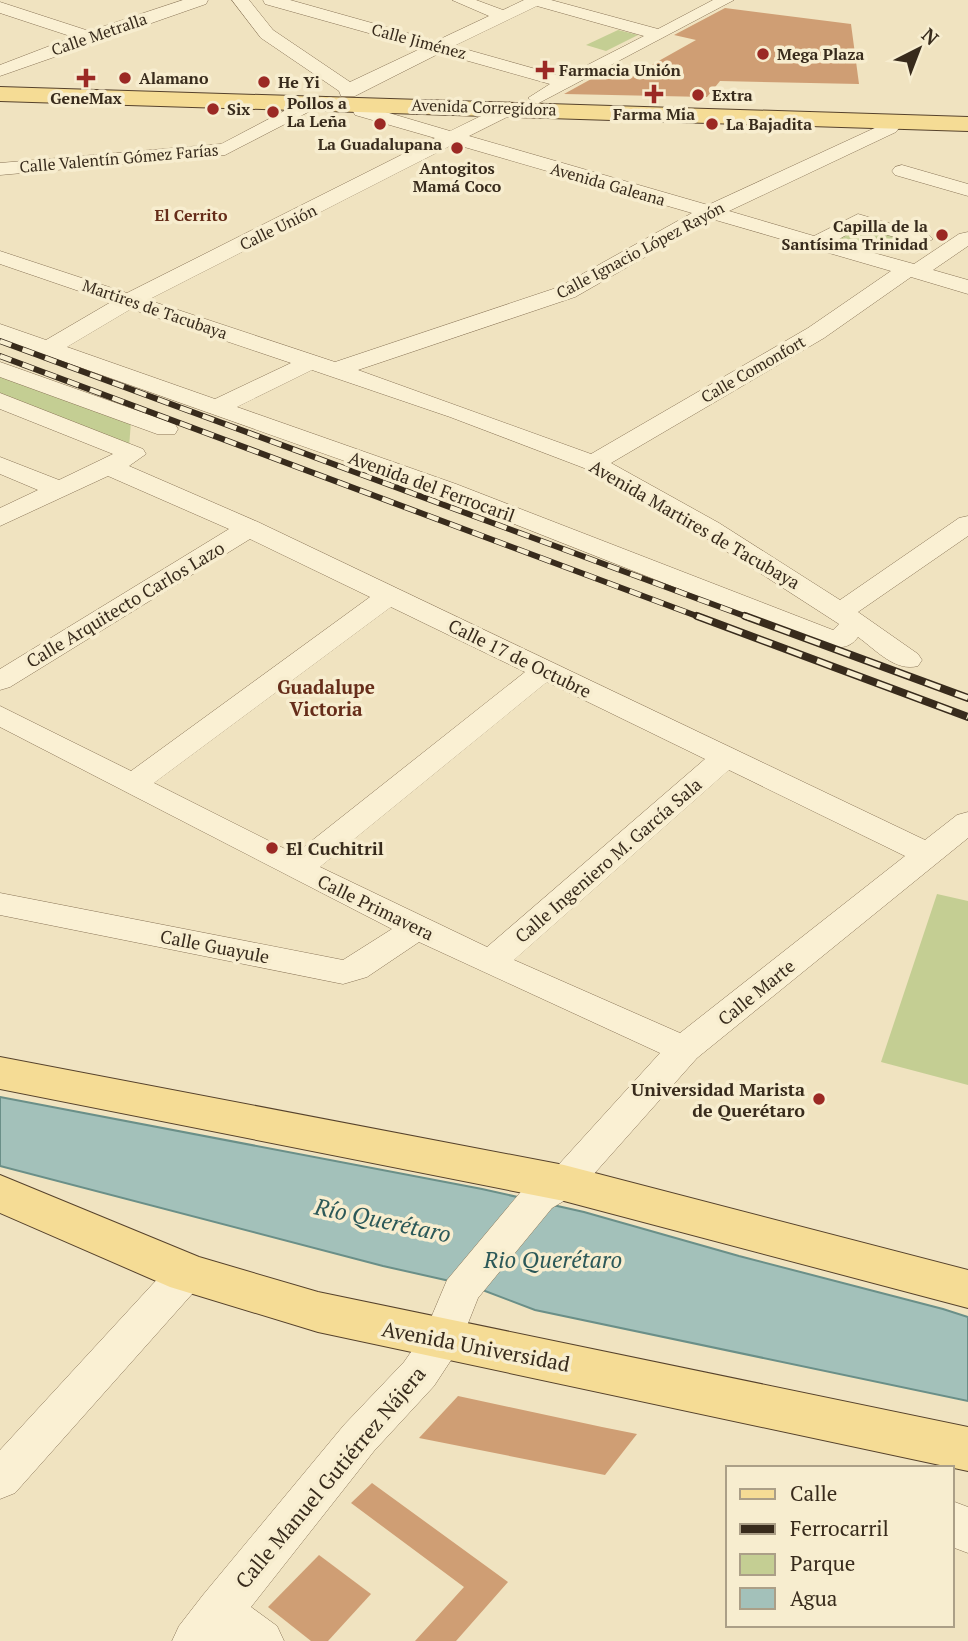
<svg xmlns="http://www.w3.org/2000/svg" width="968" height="1641" font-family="'PT Serif',serif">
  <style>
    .green { fill: #c4ce93 }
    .water { fill: #a3c1ba; stroke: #6a8f88; stroke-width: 2 }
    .building { fill: #cf9e74 }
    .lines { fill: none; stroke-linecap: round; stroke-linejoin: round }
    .minor-casing { stroke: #897457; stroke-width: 1 }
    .major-casing { stroke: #56422c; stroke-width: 2 }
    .minor { fill: #faf0d3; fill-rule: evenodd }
    .major { fill: #f5dc95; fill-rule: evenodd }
    .rail-far1-casing { stroke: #382b1c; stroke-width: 6 }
    .rail-casing { stroke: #382b1c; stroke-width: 8 }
    .rail-far1 { stroke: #f7edcf; stroke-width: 4.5; stroke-dasharray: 12; stroke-linecap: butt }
    .rail { stroke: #f7edcf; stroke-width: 5; stroke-dasharray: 16; stroke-linecap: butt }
    .poi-dot { fill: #9b2924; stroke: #f7edcf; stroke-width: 2.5 }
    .labels { text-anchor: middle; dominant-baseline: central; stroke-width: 7; stroke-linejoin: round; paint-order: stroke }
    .far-street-label { font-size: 16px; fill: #382b1c; stroke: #f7edcf }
    .far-poi-label { font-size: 16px; font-weight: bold; fill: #382b1c; stroke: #f7edcf; text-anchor: start }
    .far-neighbourhood-label { font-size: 16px; font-weight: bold; fill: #662d1a; stroke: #f7edcf }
    .street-label { font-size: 18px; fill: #382b1c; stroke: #f7edcf }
    .poi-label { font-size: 18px; font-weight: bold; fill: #382b1c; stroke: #f7edcf; text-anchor: start }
    .neighbourhood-label { font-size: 19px; font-weight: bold; fill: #662d1a; stroke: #f7edcf }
    .near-street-label { font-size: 21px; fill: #382b1c; stroke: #f7edcf }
    .near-water-label { font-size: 23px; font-style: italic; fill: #2b5858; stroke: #f7edcf }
  </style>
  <rect width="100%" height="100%" fill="#f0e3c0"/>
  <g class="green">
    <path d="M618 30 638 35 606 51 586 45Z"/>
    <path d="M858 226 902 239 883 252 839 239Z"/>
    <path d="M0 371 131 421 129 448 0 398Z"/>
    <path d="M937 894 968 901V1085L881 1062Z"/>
  </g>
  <path class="water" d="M0 1097 482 1189 584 1212 739 1256 943 1309 968 1317V1401L535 1310 472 1286 383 1266 0 1166Z"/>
  <g class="building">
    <path d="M725 8 851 24 859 84 720 81 707 97 564 94 613 67 639 72 696 40 674 35Z"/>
    <path d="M458 1396 602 1427 637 1434 605 1475 419 1438Z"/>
    <path d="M372 1483 508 1582 456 1641H415L464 1587 351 1503Z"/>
    <path d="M319 1555 371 1594 328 1641H311L268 1607Z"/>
  </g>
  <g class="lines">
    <defs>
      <g id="minor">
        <path d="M183 0H208L206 4 0 76V65L73 37 0 13V2L89 31Z"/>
        <path d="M232 0H249L273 30 350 82 422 48 265 4 263 0H290L436 41 489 16 452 0H476L503 10 524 0H551L658 29 713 0H734L537 104 528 98 550 84 440 53 355 96H341L339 91 261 38ZM537 6 644 36 564 77 454 46Z"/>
        <path d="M311 97 318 99 320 103 318 107 225 155 0 175V163L221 144Z"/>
        <path d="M510 102 519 108 517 112 469 136 708 205 879 126 877 120 879 116H893L899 128 896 132 729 211 814 236 858 214 929 235 933 239 922 245 860 227 834 242 914 264 959 234 968 232V246L933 270 968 280V294L911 277 824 338 611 463 719 523 840 600 959 518 968 516V536L858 612 918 654 922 660 918 666C895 672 876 650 858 637 848 651 834 648 819 644L438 494 0 339V324L46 340 111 302 0 264V251L127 293 435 138 355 115 353 111 355 107 362 105 450 131ZM454 144 692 213 559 287 335 362 148 300ZM712 219 891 271 808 328 591 454 358 370 575 297ZM131 309 291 363 215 399 67 347ZM312 370 450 417 584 468 701 535 839 624 833 630 456 484 237 407Z"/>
        <path d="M902 165 968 184V196L895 175 892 171 895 167Z"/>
        <path d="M0 362 175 424 178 429 175 434H157L0 377Z"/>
        <path d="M0 393 143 449 146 454 129 466 258 522 925 840 957 815 968 812V838L697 1058 577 1193 552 1208 478 1298 457 1351 434 1386 374 1451 251 1607 277 1626 284 1641H172L179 1626 203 1595 344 1425 404 1362 425 1332 447 1280 524 1188 551 1173 660 1053 419 942 367 977 343 984 0 915V893L343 960 392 929 0 727V706L131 771 370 597 250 539 10 687 0 690V669L229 529 108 476 0 526V508L38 490 0 474V457L59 480 113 454 0 409ZM391 607 525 672 295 854 154 783ZM547 682 705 759 487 947 320 867ZM729 770 905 856 680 1033 514 960Z"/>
        <path d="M187 1257 201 1262 207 1273 201 1284 15 1493 0 1499V1450L173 1262Z"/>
        <path d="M952 1501 968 1507V1553L952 1547Z"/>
      </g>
      <g id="major">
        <path d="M0 87 968 117V131L0 101Z"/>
        <path d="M0 1057 564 1165 968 1270V1308L564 1201 0 1089Z"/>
        <path d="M0 1175 199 1257 318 1292 968 1427V1471L318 1332 170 1287 0 1213Z"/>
      </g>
    </defs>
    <use href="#minor" class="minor-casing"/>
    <use href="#major" class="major-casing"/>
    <use href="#minor" class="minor"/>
    <use href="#major" class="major"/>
    <defs>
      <g id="rail-far1">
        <path d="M0 341 750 618"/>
        <path d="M0 356 702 618"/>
      </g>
      <g id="rail">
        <path d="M697 616 968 717"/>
        <path d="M745 616 968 698"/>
      </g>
    </defs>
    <use href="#rail-far1" class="rail-far1-casing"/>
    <use href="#rail" class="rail-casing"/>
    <use href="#rail-far1" class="rail-far1"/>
    <use href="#rail" class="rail"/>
  </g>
  <g class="poi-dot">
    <circle cx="763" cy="54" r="7"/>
    <path d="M541.5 59.5h7v7h7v7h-7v7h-7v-7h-7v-7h7z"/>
    <path d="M82.5 67.5h7v7h7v7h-7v7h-7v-7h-7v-7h7z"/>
    <circle cx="125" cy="78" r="7"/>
    <circle cx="264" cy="82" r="7"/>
    <path d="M650.5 83.5h7v7h7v7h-7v7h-7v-7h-7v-7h7z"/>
    <circle cx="698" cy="95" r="7"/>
    <circle cx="213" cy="109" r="7"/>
    <circle cx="273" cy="112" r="7"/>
    <circle cx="380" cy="124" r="7"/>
    <circle cx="712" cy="124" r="7"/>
    <circle cx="457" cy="148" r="7"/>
    <circle cx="942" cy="235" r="7"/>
    <circle cx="272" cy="848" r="7"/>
    <circle cx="819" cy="1099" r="7"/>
  </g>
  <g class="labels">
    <g class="far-street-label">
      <text transform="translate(99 34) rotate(-19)">Calle Metralla</text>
      <text transform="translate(419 41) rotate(15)">Calle Jiménez</text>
      <text transform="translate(484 107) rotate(2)">Avenida Corregidora</text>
      <text transform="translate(119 158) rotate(-5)">Calle Valentín Gómez Farías</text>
      <text transform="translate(608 184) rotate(16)">Avenida Galeana</text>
      <text transform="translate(278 227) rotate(-26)">Calle Unión</text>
      <text transform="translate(640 250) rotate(-28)">Calle Ignacio López Rayón</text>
      <text transform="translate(155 309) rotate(19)">Martires de Tacubaya</text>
      <text transform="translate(753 369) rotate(-30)">Calle Comonfort</text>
    </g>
    <g class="far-poi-label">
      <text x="777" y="54">Mega Plaza</text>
      <text x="559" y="70">Farmacia Unión</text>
      <text x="139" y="78">Alamano</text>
      <text x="278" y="82">He Yi</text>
      <text x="712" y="95">Extra</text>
      <text x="86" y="98" text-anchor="middle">GeneMax</text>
      <text x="287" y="103">Pollos a<tspan x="287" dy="18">La Leña</tspan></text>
      <text x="227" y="109">Six</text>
      <text x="654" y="114" text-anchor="middle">Farma Mia</text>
      <text x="726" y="124">La Bajadita</text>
      <text x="380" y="144" text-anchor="middle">La Guadalupana</text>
      <text x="457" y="168" text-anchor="middle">Antogitos<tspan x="457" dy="18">Mamá Coco</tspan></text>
      <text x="928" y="226" text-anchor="end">Capilla de la<tspan x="928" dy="18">Santísima Trinidad</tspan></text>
    </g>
    <g class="far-neighbourhood-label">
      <text x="191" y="215">El Cerrito</text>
    </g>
    <g class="street-label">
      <text transform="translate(432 486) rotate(20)">Avenida del Ferrocaril</text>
      <text transform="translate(695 524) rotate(30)">Avenida Martires de Tacubaya</text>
      <text transform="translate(125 604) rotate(-31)">Calle Arquitecto Carlos Lazo</text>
      <text transform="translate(520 658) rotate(26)">Calle 17 de Octubre</text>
      <text transform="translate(608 860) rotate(-41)">Calle Ingeniero M. García Sala</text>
      <text transform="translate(376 907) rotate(26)">Calle Primavera</text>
      <text transform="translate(215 946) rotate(11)">Calle Guayule</text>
      <text transform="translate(756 992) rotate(-39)">Calle Marte</text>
    </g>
    <g class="poi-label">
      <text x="286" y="848">El Cuchitril</text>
      <text x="805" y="1089" text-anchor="end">Universidad Marista<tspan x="805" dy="21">de Querétaro</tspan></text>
    </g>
    <g class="neighbourhood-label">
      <text x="326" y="686">Guadalupe<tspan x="326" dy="22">Victoria</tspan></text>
    </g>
    <g class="near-street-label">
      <text transform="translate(476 1346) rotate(11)">Avenida Universidad</text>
      <text transform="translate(330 1477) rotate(-50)">Calle Manuel Gutiérrez Nájera</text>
    </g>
    <g class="near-water-label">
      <text transform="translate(383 1220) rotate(12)">Río Querétaro</text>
      <text x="553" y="1259">Rio Querétaro</text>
    </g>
  </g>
  <rect x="726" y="1466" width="228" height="161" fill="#f7edcf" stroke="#ab9f87" stroke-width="2"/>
  <rect x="740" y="1489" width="35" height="10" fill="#f5dc95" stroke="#ab9f87" stroke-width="2"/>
  <text x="790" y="1501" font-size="21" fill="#382b1c">Calle</text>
  <rect x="740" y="1524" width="35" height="10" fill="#382b1c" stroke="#ab9f87" stroke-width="2"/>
  <text x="790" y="1536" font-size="21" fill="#382b1c">Ferrocarril</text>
  <rect x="740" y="1554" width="35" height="21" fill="#c4ce93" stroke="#ab9f87" stroke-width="2"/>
  <text x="790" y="1571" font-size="21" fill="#382b1c">Parque</text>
  <rect x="740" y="1588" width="35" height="21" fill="#a3c1ba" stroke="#ab9f87" stroke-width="2"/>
  <text x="790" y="1606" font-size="21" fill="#382b1c">Agua</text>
  <g transform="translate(919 49) rotate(42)" stroke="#f7edcf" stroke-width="5" paint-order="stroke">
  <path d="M0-5L12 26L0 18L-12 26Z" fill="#382b1c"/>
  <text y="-10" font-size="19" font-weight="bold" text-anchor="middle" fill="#382b1c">N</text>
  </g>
</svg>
